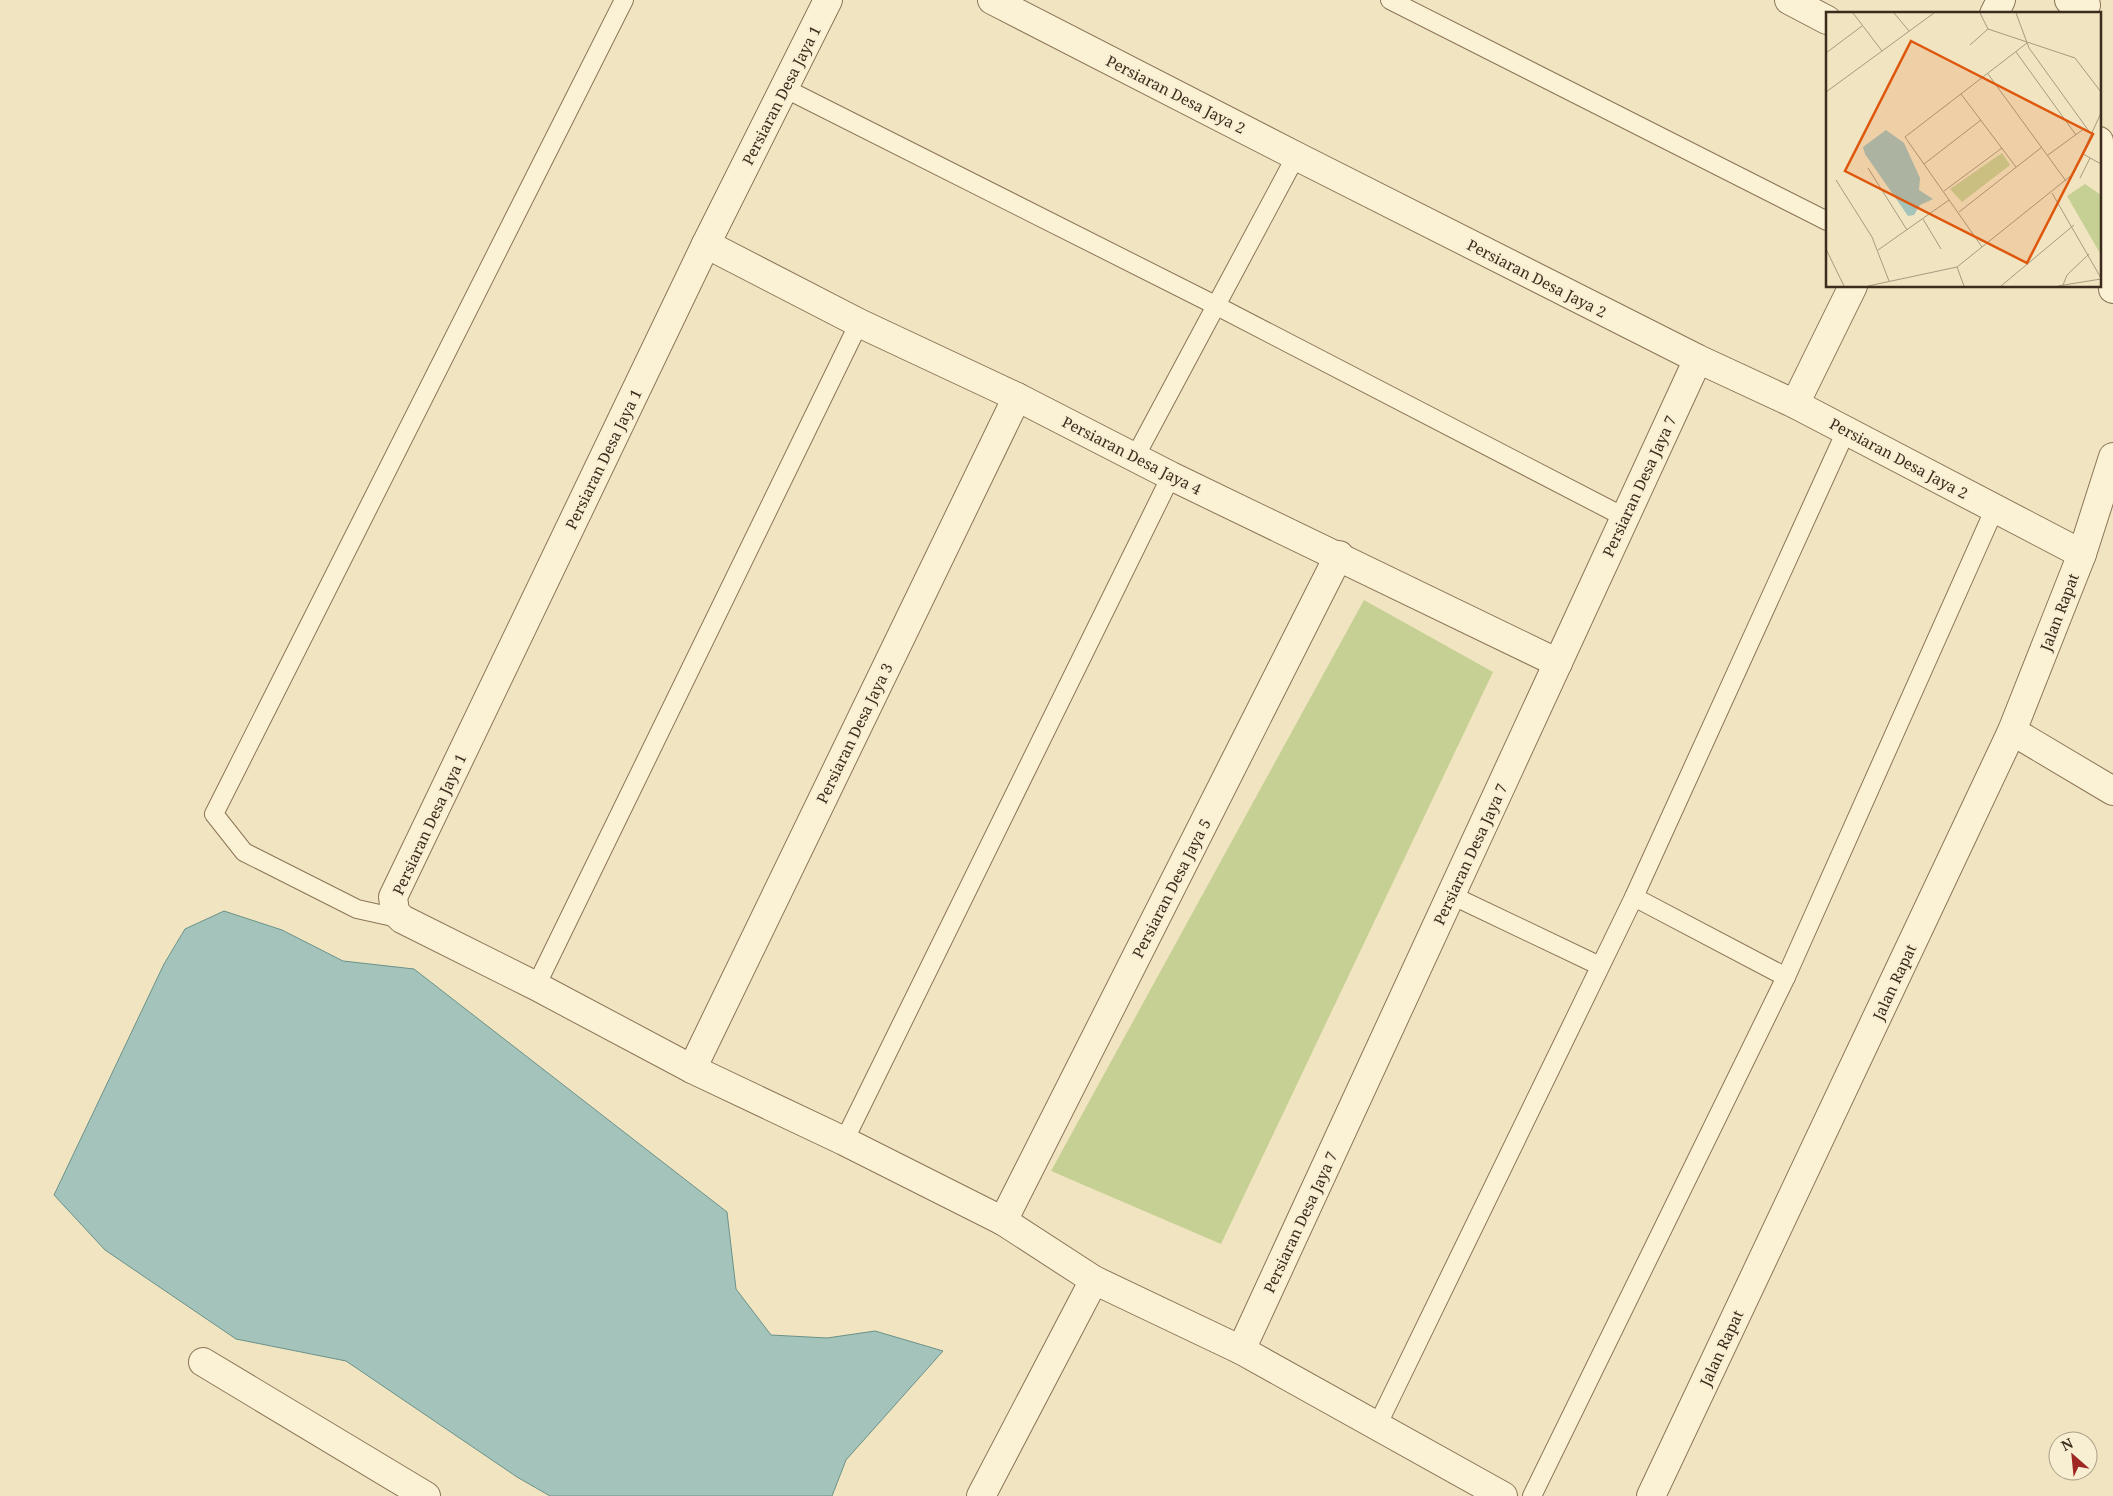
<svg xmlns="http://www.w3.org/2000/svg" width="2113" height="1496" font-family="'Noto Serif',serif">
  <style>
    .green { fill: #c7d094 }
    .water { fill: #a4c3bb; stroke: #6a9289 }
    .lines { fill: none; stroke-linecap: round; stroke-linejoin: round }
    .lane-casing { stroke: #8c7557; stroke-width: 20 }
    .street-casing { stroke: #8c7557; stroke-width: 30 }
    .lane { stroke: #fbf1d5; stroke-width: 18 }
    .street { stroke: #fbf1d5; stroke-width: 28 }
    .labels { text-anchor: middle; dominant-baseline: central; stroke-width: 4; stroke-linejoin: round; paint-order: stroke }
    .street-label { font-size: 15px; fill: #3b2c1d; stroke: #f8eed2 }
    .inset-road { fill: none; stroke: #a89a7f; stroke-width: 1 }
    .view { fill: #df570d; fill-opacity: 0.15; stroke: #df570d; stroke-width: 2.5 }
    .inset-edge { fill: none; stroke: #3b2c1d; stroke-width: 2.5 }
  </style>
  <rect width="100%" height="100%" fill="#f1e4c1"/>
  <path class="green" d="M1364 600 1493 672 1221 1244 1051 1171Z"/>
  <path class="water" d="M224 911 282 930 343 961 414 969 727 1212 736 1289 771 1335 827 1338 875 1331 943 1351 846 1460 832 1496H550L517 1477 346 1361 236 1339 105 1250 54 1195 164 964 185 929Z"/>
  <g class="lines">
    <defs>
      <g id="lane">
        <path d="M1390 0 1827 221"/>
        <path d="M784 88 1215 305 1624 517"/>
        <path d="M1135 457 1296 156"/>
        <path d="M1451 895 1600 966"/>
        <path d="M1634 897 1786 977"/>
        <path d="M402 919 357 909 244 852 214 814 624 0"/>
        <path d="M536 986 859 323"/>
        <path d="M844 1141 1171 476"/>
        <path d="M1377 1426 1634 897 1846 431"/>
        <path d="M1532 1496 1786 977 1995 508"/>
      </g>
      <g id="street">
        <path d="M828 0 706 244 393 897 395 912 402 919 536 986 692 1069 844 1141 1003 1221 1094 1280 1241 1350 1503 1496"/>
        <path d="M992 0 1296 156 1698 359 1795 404 2082 554"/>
        <path d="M1789 0 1827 20"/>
        <path d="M2069 0 2086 5"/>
        <path d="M1994 14 2001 0"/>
        <path d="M2099 141 2113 289"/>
        <path d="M706 244 859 323 1017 397 1171 476 1558 663"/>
        <path d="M1795 404 1853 286"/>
        <path d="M2012 731 2113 791"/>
        <path d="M692 1069 1017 397"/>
        <path d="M1003 1221 1339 555"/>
        <path d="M1241 1350 1698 359"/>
        <path d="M203 1362 426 1496"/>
        <path d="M981 1496 1094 1280"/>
        <path d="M1651 1496 2012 731 2082 554 2113 457"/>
      </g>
    </defs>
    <use href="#lane" class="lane-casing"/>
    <use href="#street" class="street-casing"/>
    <use href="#lane" class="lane"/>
    <use href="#street" class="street"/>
  </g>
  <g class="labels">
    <g class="street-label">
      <text transform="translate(1176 94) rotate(27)">Persiaran Desa Jaya 2</text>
      <text transform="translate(781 95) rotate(-63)">Persiaran Desa Jaya 1</text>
      <text transform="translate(1537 278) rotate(27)">Persiaran Desa Jaya 2</text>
      <text transform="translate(1132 455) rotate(27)">Persiaran Desa Jaya 4</text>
      <text transform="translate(1899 458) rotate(28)">Persiaran Desa Jaya 2</text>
      <text transform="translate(603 459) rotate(-64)">Persiaran Desa Jaya 1</text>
      <text transform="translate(1639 486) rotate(-65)">Persiaran Desa Jaya 7</text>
      <text transform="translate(2059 612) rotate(-69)">Jalan Rapat</text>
      <text transform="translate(854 733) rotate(-64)">Persiaran Desa Jaya 3</text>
      <text transform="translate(429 824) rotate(-65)">Persiaran Desa Jaya 1</text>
      <text transform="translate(1470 854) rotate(-65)">Persiaran Desa Jaya 7</text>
      <text transform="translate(1171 888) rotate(-63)">Persiaran Desa Jaya 5</text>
      <text transform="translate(1894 982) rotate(-65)">Jalan Rapat</text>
      <text transform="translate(1300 1222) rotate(-65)">Persiaran Desa Jaya 7</text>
      <text transform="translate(1721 1348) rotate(-65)">Jalan Rapat</text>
    </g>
  </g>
  <g transform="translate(1826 12)">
    <rect width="275" height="275" fill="#f1e4c1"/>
    <path d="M176 141 184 153 136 190 124 177ZM259 172 275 183V243L241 184Z" fill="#c7d094"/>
    <path d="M60 118 78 131 94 166 93 178 107 187 94 193 88 203 82 204 39 142 37 135Z" fill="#a4c3bb"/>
    <path class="inset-road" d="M27 1 56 39M68 1 83 19M154 1 162 17 249 46 275 80M190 1 203 36 265 122M144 33 162 17M190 40 250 123M0 41 36 14M162 62 240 169M0 80 108 1M135 82 190 155M257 142 275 152M222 143 259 116M98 152 155 108M42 156 81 218M254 166 264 146M10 168 46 225 63 269M118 179 176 136M226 181 275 266M133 200 216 135M97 207 115 237M156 235 79 125 201 31M0 237 18 274M52 238 123 188M131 255 138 274M237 273 241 263 263 242M42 274 131 255 247 162 275 101M175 274 248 213M232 274 275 267"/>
    <path class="view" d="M85 29 267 122 201 251 19 159Z"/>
    <rect width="275" height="275" class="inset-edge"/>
  </g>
  <g transform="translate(2073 1456) rotate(333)"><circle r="24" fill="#f8eed2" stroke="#aca08a"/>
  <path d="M0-4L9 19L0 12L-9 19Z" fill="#9f2623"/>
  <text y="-8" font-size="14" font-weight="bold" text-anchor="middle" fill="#3b2c1d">N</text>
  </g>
</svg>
